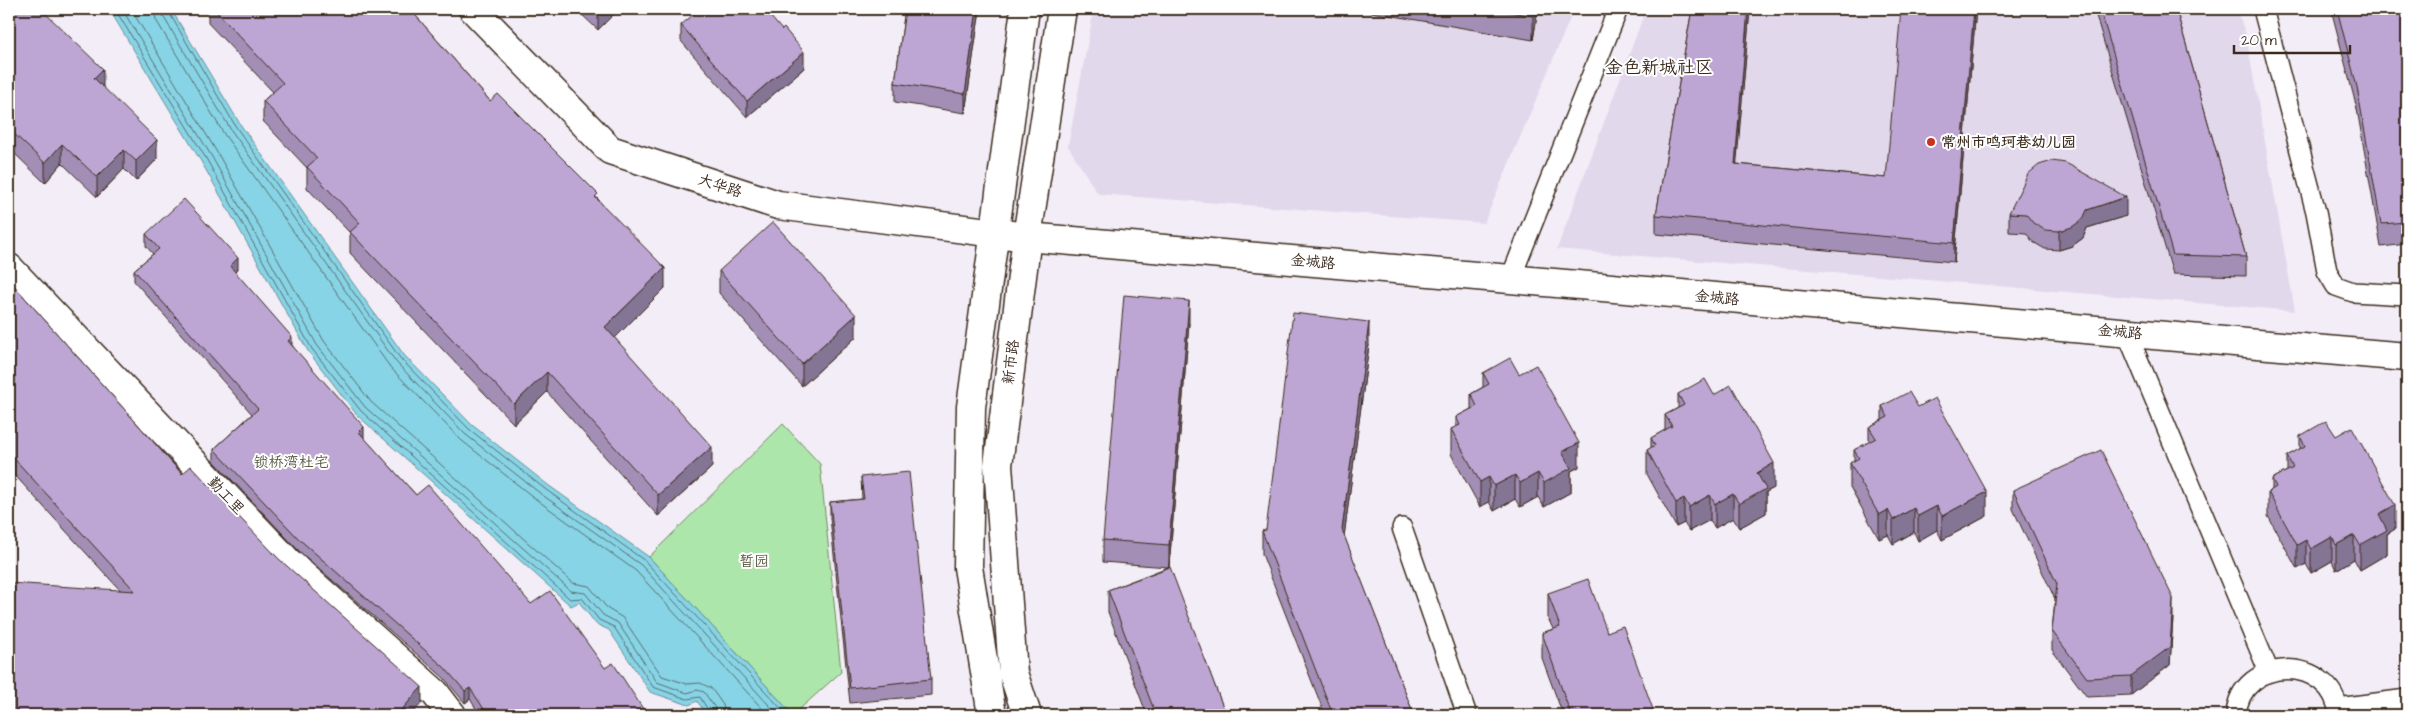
<svg xmlns="http://www.w3.org/2000/svg" width="2416" height="724" font-family="'Architects Daughter','LXGW WenKai TC',sans-serif">
  <style>
    .built { fill: #e2d8ec }
    .green { fill: #ade6aa; stroke: #748864 }
    .water { fill: #87d4e6; stroke: #699096 }
    .lines { fill: none; stroke-linecap: round; stroke-linejoin: round }
    .shore { stroke: #596e6e; stroke-width: 1 }
    .lane-casing { stroke: #3b2a1e; stroke-width: 22 }
    .street-casing { stroke: #3b2a1e; stroke-width: 31 }
    .secondary-casing { stroke: #3b2a1e; stroke-width: 31 }
    .lane { stroke: #fff; stroke-width: 19 }
    .street { stroke: #fff; stroke-width: 28 }
    .secondary { stroke: #fff; stroke-width: 28 }
    .wall { fill: #a38fb6; stroke: #3b2a1e }
    .shaded-wall { fill: #847494; stroke: #3b2a1e }
    .building { fill: #bda6d4; stroke: #3b2a1e }
    .poi-dot { fill: #c8321e; stroke: #fff; stroke-width: 2 }
    .labels { text-anchor: middle; dominant-baseline: central; stroke-width: 4; stroke-linejoin: round; paint-order: stroke }
    .poi-label { font-size: 15px; font-weight: bold; fill: #3b2a1e; stroke: #fff; text-anchor: start }
    .street-label { font-size: 15px; fill: #3b2a1e; stroke: #fff }
    .park-label { font-size: 15px; fill: #585941; stroke: #fff }
    .quarter-label { font-size: 18px; fill: #3b2a1e; stroke: #fff }
  </style>
  <rect width="100%" height="100%" fill="#f2edf6"/>
  <filter id="ink" filterUnits="userSpaceOnUse"><feTurbulence type="fractalNoise" baseFrequency=".02" numOctaves="2"/><feDisplacementMap in="SourceGraphic" scale="10" xChannelSelector="R" yChannelSelector="G"/><feConvolveMatrix kernelMatrix="1 2 1 2 8 2 1 2 1" color-interpolation-filters="sRGB"/></filter>
  <g filter="url(#ink)">
    <g class="built">
      <path d="M1094 9H1574L1484 223 1098 194 1068 146Z"/>
      <path d="M1646 9H2236L2246 35 2295 311 1557 249Z"/>
    </g>
    <path class="green" d="M783 424 820 464 841 672 793 715 649 557Z"/>
    <path class="water" d="M109 9H171L240 124 404 355 472 425 548 485 649 557 793 715H707L697 701 689 705 650 692 609 630 596 624 579 602 571 606 357 415 308 351 202 163Z"/>
    <g class="lines">
      <g class="shore">
        <path d="M115 9 207 160 312 349 361 411 570 599 582 598 599 620 614 627 653 687 687 699 700 697 711 715"/>
        <path d="M122 9 212 157 317 345 365 407 571 591 585 593 603 615 618 623 657 682 687 693 697 690 704 692 715 708 717 715"/>
        <path d="M131 9 218 154 324 341 371 402 573 583 589 586 608 609 623 618 662 676 687 684 700 683 711 688 723 705 725 715"/>
        <path d="M154 9 156 20 224 134 390 367 461 440 537 500 636 571 768 715"/>
        <path d="M161 9 163 16 231 130 396 362 465 434 541 494 641 565 778 715"/>
        <path d="M167 9 236 127 400 358 469 429 545 489 645 561 787 715"/>
      </g>
      <defs>
        <g id="lane">
          <path d="M2263 9 2316 212 2327 271 2336 286 2353 292 2407 295"/>
          <path d="M1510 280 1618 9"/>
          <path d="M2127 333 2269 672"/>
          <path d="M1402 528 1467 715"/>
          <path d="M2338 708 2407 699"/>
          <path d="M2236 715C2240 655 2333 654 2339 715"/>
        </g>
        <g id="street">
          <path d="M473 9 610 150 778 205 1027 237 2407 357"/>
          <path d="M9 268 288 562 435 693 452 715"/>
        </g>
        <g id="secondary">
          <path d="M992 715 968 567 971 407 1025 9"/>
          <path d="M1027 715 1013 673 998 465 1027 237 1062 9"/>
        </g>
      </defs>
      <use href="#lane" class="lane-casing"/>
      <use href="#street" class="street-casing"/>
      <use href="#secondary" class="secondary-casing"/>
      <use href="#lane" class="lane"/>
      <use href="#street" class="street"/>
      <use href="#secondary" class="secondary"/>
    </g>
    <g class="wall">
      <path d="M9 9 103 88 157 159 136 181 124 169 97 197 62 163 45 183 9 148Z"/>
      <path d="M208 9H410L490 101 598 199 665 288 615 338 712 467 658 516 547 392 514 424 350 253V233L307 188V168L263 121V101L273 92 208 23Z"/>
      <path d="M576 9H619L598 30Z"/>
      <path d="M905 9H980L965 113 895 102V83Z"/>
      <path d="M1353 9H1538L1533 40Z"/>
      <path d="M1692 9H1750L1736 164 1886 178 1976 9 1954 262 1656 234V215Z"/>
      <path d="M2094 9H2176L2246 257V276L2173 274Z"/>
      <path d="M2331 9H2407V244L2381 247 2357 109Z"/>
      <path d="M681 25 804 68 747 117 681 41Z"/>
      <path d="M2009 213 2126 216 2087 228 2083 238 2072 246 2059 250 2045 249 2033 242 2026 233 2009 232Z"/>
      <path d="M146 234 238 269 235 272 364 438 416 495 531 604 605 668 647 715H480L470 699 465 703 444 678 299 551 214 461V449L252 414 134 281V270L153 254 146 246Z"/>
      <path d="M719 271 856 337 802 386 719 293Z"/>
      <path d="M9 280 182 474 278 558 422 703 120 590 10 470Z"/>
      <path d="M1189 323 1169 567 1226 715H1147L1108 612V590L1168 567 1103 562V540Z"/>
      <path d="M1369 345 1344 536 1414 715H1325L1262 554V531L1266 530Z"/>
      <path d="M1483 373 1519 374 1579 467 1571 471V492L1544 507 1538 497 1520 507 1515 499 1494 511 1489 502 1480 507 1451 454V429L1456 427V417L1471 409V394L1483 387Z"/>
      <path d="M1678 394 1714 395 1774 488 1766 492V513L1739 528 1733 518 1715 528 1710 520 1689 531 1684 523 1676 527 1647 474V450L1651 448V438L1665 430V415L1678 408Z"/>
      <path d="M1882 406 1918 407 1987 516 1942 540 1937 530 1918 541 1914 532 1893 544 1888 535 1879 539 1850 487V463L1854 460V450L1869 442V427L1882 420Z"/>
      <path d="M2300 436H2336L2395 529 2387 534V554L2360 570 2354 559 2336 570 2332 561 2311 573 2306 564 2297 569 2268 516V492L2272 489V479L2287 471V456L2300 449Z"/>
      <path d="M861 477 931 679V695L850 703 830 518V502L862 499Z"/>
      <path d="M2013 490 2173 617 2170 665 2131 695 2087 697 2052 650V631L2055 599 2013 509Z"/>
      <path d="M1548 593 1607 632 1655 715H1563L1542 658V633L1553 629 1548 618Z"/>
    </g>
    <g class="shaded-wall">
      <path d="M603 9H619L598 30V14Z"/>
      <path d="M977 9H980L965 113V94Z"/>
      <path d="M1534 9H1538L1533 40V16Z"/>
      <path d="M1748 9H1750L1735 183V164Z"/>
      <path d="M1974 9H1976L1954 262V243Z"/>
      <path d="M804 52V68L747 117V101Z"/>
      <path d="M103 69V88L94 78Z"/>
      <path d="M157 140V159L136 181V161Z"/>
      <path d="M62 144V163L45 183V163Z"/>
      <path d="M124 150V169L97 197V177Z"/>
      <path d="M2126 197V216L2087 228 2083 238 2072 246 2059 250V231L2087 210Z"/>
      <path d="M238 258V269L230 277V266Z"/>
      <path d="M665 268V288L605 348V327Z"/>
      <path d="M1189 301V323L1169 567V545Z"/>
      <path d="M856 315V337L802 386V364Z"/>
      <path d="M1369 322V345L1342 552V530Z"/>
      <path d="M292 337V349L288 341Z"/>
      <path d="M547 372V392L514 424V404Z"/>
      <path d="M364 427V438L359 432Z"/>
      <path d="M1579 443V467L1571 471V492L1544 507V483L1562 452Z"/>
      <path d="M712 447V467L658 516V495Z"/>
      <path d="M10 454V470L9 471V455Z"/>
      <path d="M1774 463V488L1766 492V513L1739 528V504L1757 473Z"/>
      <path d="M1538 473V497L1520 507V483Z"/>
      <path d="M1515 475V499L1494 511V486Z"/>
      <path d="M1489 477V502L1480 507V482Z"/>
      <path d="M1987 492V516L1942 540V516Z"/>
      <path d="M1733 494V518L1715 528V504Z"/>
      <path d="M1710 495V520L1689 531V507Z"/>
      <path d="M1684 498V523L1676 527V503Z"/>
      <path d="M2395 505V529L2387 534V554L2360 570V545L2379 514Z"/>
      <path d="M1937 506V530L1918 541V516Z"/>
      <path d="M1914 508V532L1893 544V520Z"/>
      <path d="M1888 510V535L1879 539V515Z"/>
      <path d="M2354 535V559L2336 570V545Z"/>
      <path d="M2332 537V561L2311 573V549Z"/>
      <path d="M2306 540V564L2297 569V545Z"/>
      <path d="M2173 598V617L2170 665 2131 695V676Z"/>
      <path d="M422 687V703L411 715H397Z"/>
      <path d="M470 688V699L465 703V691Z"/>
    </g>
    <g class="building">
      <path d="M9 9H41L103 69 94 78 157 140 136 161 124 150 97 177 62 144 45 163 9 129Z"/>
      <path d="M214 9H410L490 101 498 94 598 194 595 197 665 268 605 327 712 447 658 495 547 372 514 404 350 232 360 223 307 167 317 158 263 101 283 83Z"/>
      <path d="M592 9H603L598 14Z"/>
      <path d="M700 9H764L782 30 784 28 804 52 747 101 681 25Z"/>
      <path d="M905 9H977L965 94 895 83Z"/>
      <path d="M1493 9H1534L1533 16Z"/>
      <path d="M1692 9H1748L1735 164 1886 178 1901 9H1974L1954 243 1656 215Z"/>
      <path d="M2100 9H2176L2246 257 2173 255Z"/>
      <path d="M2337 9H2407V222L2381 224 2357 87Z"/>
      <path d="M2052 161 2066 163 2126 197 2087 210 2083 219 2072 227 2059 231 2045 230 2033 223 2026 214 2009 213 2028 174 2039 165Z"/>
      <path d="M184 199 238 258 230 266 292 337 288 341 364 427 359 432 416 495 428 485 531 604 550 591 605 668 613 663 647 715H488L470 688 465 691 444 667 299 539 214 449 258 409 134 270 159 249 146 234Z"/>
      <path d="M773 222 856 315 802 364 719 271Z"/>
      <path d="M9 280 182 474 191 466 278 558 422 687 397 715H9V583L135 591 10 454 9 455Z"/>
      <path d="M1124 295 1189 301 1169 545 1103 540Z"/>
      <path d="M1293 313 1369 322 1342 530 1414 715H1333L1262 531 1266 530Z"/>
      <path d="M1510 358 1519 374 1536 365 1579 443 1562 452 1571 468 1544 483 1538 473 1520 483 1515 475 1494 486 1489 477 1480 482 1451 429 1460 425 1456 417 1477 406 1471 394 1489 384 1483 373Z"/>
      <path d="M1705 379 1714 395 1731 385 1774 463 1757 473 1766 489 1739 504 1733 494 1715 504 1710 495 1689 507 1684 498 1676 503 1647 450 1655 445 1651 438 1672 426 1665 415 1684 405 1678 394Z"/>
      <path d="M1909 392 1918 407 1935 398 1987 492 1942 516 1937 506 1918 516 1914 508 1893 520 1888 510 1879 515 1850 463 1859 458 1854 450 1876 438 1869 427 1888 417 1882 406Z"/>
      <path d="M2326 421 2336 436 2352 427 2395 505 2379 514 2387 530 2360 545 2354 535 2336 545 2332 537 2311 549 2306 540 2297 545 2268 492 2276 487 2272 479 2293 468 2287 456 2305 446 2300 436Z"/>
      <path d="M2101 450 2173 598 2170 647 2131 676 2087 678 2052 631 2057 584 2013 490Z"/>
      <path d="M909 472 931 679 850 688 830 502 864 499 861 477Z"/>
      <path d="M1170 567 1226 715H1156L1108 590Z"/>
      <path d="M1588 579 1607 632 1623 626 1655 715H1571L1542 633 1560 627 1548 593Z"/>
      <path d="M693 708 698 715H682Z"/>
    </g>
  </g>
  <circle class="poi-dot" cx="1931" cy="142" r="5"/>
  <g class="labels">
    <g class="poi-label">
      <text x="1941" y="142">常州市鸣珂巷幼儿园</text>
    </g>
    <g class="street-label">
      <text transform="translate(720 186) rotate(18)">大华路</text>
      <text transform="translate(1313 262) rotate(5)">金城路</text>
      <text transform="translate(1717 298) rotate(5)">金城路</text>
      <text transform="translate(2120 332) rotate(5)">金城路</text>
      <text transform="translate(1011 362) rotate(-83)">新市路</text>
      <text transform="translate(226 496) rotate(47)">勤工里</text>
    </g>
    <g class="park-label">
      <text x="291" y="462">锁桥湾杜宅</text>
      <text x="754" y="561">暂园</text>
    </g>
    <g class="quarter-label">
      <text x="1659" y="67">金色新城社区</text>
    </g>
  </g>
  <rect width="2416" height="724" fill="none" stroke="#fff" stroke-width="30"/>
  <rect x="15" y="15" width="2386" height="694" fill="none" stroke="#3b2a1e" stroke-width="2" filter="url(#ink)"/>
  <path d="M2234 45v8h116v-8" fill="none" stroke="#3b2a1e" stroke-width="2.5"/>
  <text x="2241" y="45" font-size="15" fill="#3b2a1e" stroke="#ffffff" stroke-width="4" paint-order="stroke">20 m</text>
</svg>
